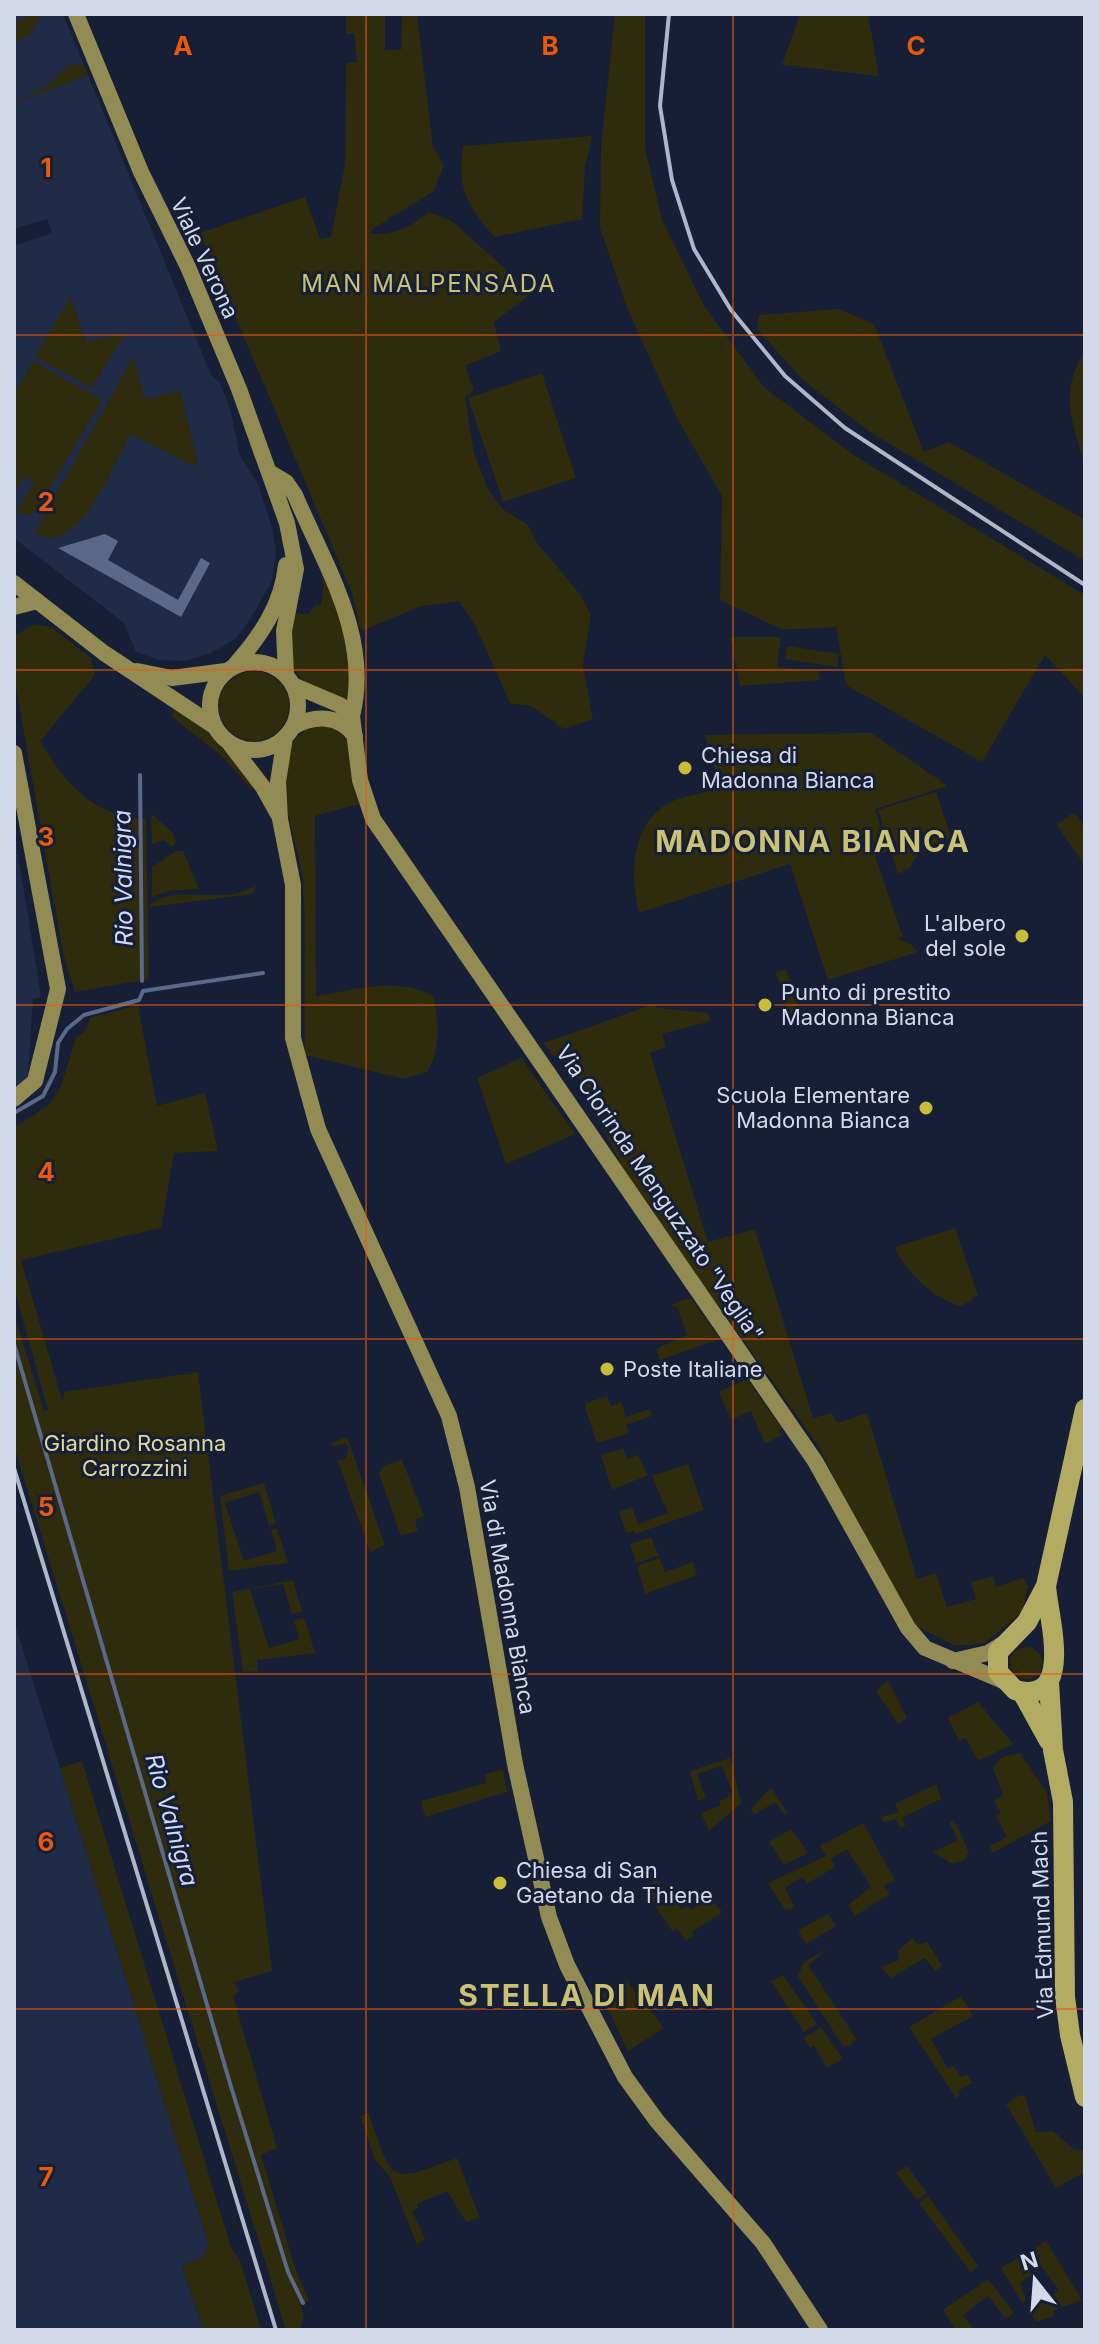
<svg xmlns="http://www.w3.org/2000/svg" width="1099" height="2344" font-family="Inter,sans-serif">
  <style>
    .built { fill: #202b47 }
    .green { fill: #2f2b0d }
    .water { fill: #5b6988 }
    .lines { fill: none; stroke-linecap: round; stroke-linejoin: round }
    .stream { stroke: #5b6988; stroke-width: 4 }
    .secondary { stroke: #928c54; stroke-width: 16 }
    .primary { stroke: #b3ab61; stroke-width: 20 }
    .rail { stroke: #afb6c8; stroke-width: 4 }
    .grid { fill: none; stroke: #e8590c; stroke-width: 2; stroke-opacity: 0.55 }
    .poi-dot { fill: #c9bb3b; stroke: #161f36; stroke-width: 3 }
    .labels { text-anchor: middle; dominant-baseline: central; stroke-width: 6; stroke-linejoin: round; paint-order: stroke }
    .street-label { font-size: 22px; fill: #d2d9e9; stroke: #161f36 }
    .poi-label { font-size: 22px; fill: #d2d9e9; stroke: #161f36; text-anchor: start }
    .park-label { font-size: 22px; fill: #dfd999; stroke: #161f36 }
    .neighbourhood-label { font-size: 24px; letter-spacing: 2px; fill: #cac173; stroke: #161f36 }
    .water-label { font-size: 24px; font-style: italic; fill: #ccdbfd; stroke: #161f36 }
    .district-label { font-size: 30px; font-weight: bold; letter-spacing: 2px; fill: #cac173; stroke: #161f36 }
    .grid-label { font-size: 26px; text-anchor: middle; font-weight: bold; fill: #e8590c; stroke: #161f36; stroke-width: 6; stroke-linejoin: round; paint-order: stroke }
  </style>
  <rect width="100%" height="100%" fill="#161f36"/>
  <g class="built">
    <path d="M14 14H63L211 375 220 383 230 408 240 456 258 484 272 527 276 551 272 581 249 621 235 639 211 653 186 661 160 660 136 652 124 623 14 538V246L52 233 47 219 14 229Z"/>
    <path d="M14 829 41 997 33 999 28 1075 14 1089Z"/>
    <path d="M14 1621 209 2245 202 2257 182 2266 204 2330H14Z"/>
  </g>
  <g class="green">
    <path d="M30 14H41L32 32 14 44V23Z"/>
    <path d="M346 14H385V50H401L402 14H417L433 147 444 165 434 191 371 230V234C396 235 409 228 429 212L452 221 532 293 494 322 501 351 465 366 474 390 465 398 474 453 489 491 504 510 528 525 537 543 579 593 591 615 583 665 593 719 564 729 531 706 510 703 476 627 459 601 419 607 361 631 352 593 200 233 305 197 320 239 331 237 345 164 346 63 357 62 354 34H346Z"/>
    <path d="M615 14H645V148L662 219 704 306 764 387 855 456 1085 595V698L1045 655 982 762 846 685 836 627 783 630 720 600 722 496 678 420 627 308 600 228 601 146Z"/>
    <path d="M800 14H868L879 76 782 65Z"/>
    <path d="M71 64 84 65 88 75 14 103 47 86Z"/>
    <path d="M592 136 585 168 582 219 494 237C467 203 457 192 463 146Z"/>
    <path d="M71 296 85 342 124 334 92 388 35 357Z"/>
    <path d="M839 309 874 324 924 452 949 442 1085 520V561L868 431 802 379 757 329 759 315Z"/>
    <path d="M1085 351V466C1073 422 1058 393 1085 351Z"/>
    <path d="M133 357 145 399 180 391 198 463 193 466 131 434C114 462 77 562 35 532Z"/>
    <path d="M33 361 102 400 37 510 28 516 16 511 34 482 24 476 14 494V395Z"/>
    <path d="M542 373 576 478 503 502 468 398Z"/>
    <path d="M325 575 346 621 352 704C293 678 287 682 293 614H309L316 605H321L324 584 320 583Z"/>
    <path d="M35 624 51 627 91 658 95 675 40 741C68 787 91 814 146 819L149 979 75 992 63 953 14 676V636Z"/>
    <path d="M730 637H781L777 667 818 671 820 680 740 686Z"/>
    <path d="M787 646 839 654 837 667 785 659Z"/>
    <circle cx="254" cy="706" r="35"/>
    <path d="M175 707C207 727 233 756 256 786L251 789 222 756 171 716Z"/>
    <path d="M324 723 343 733 348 740 359 804 315 816 316 996C357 990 395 976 433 996 439 1021 441 1050 427 1072L404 1079 305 1055C303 999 307 941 303 884 299 841 275 795 289 752 295 733 307 728 324 723Z"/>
    <path d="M871 733 948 786 875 809 888 851 875 856 903 937 897 938 911 944 918 952 828 980 790 864 639 913C630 880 631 831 661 808 675 796 703 794 720 788L705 735Z"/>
    <path d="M936 792 951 838 922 848 908 869 898 874 878 810Z"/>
    <path d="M151 813 173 833 176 842 172 847 164 840 152 844Z"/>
    <path d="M1073 813C1090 826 1085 846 1085 866L1057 825Z"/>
    <path d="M176 851H183L199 889 169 891 152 897V867Z"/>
    <path d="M257 883 252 894 150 907 151 903C183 883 230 908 257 883Z"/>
    <path d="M786 969 802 1019 792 1022 776 973Z"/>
    <path d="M654 1004 658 1008 708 1013 711 1021 662 1034 666 1047 650 1053 708 1242 755 1229 813 1418 832 1413 837 1423 867 1413 917 1579 936 1573 947 1607 976 1599 971 1582 993 1576 996 1587 1023 1578 1028 1586 1022 1612 985 1643 956 1646 911 1624 886 1583 818 1445 629 1181 575 1071 551 1054 544 1043Z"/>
    <path d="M138 1005 157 1106 205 1093 218 1151 174 1153 161 1228 21 1260 63 1403 64 1392 198 1372 272 1971 234 1982 239 1990 233 1996 277 2148 261 2155 296 2271 309 2300 300 2305 304 2315 300 2330H286L14 1446V1314L44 1411 48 1410 14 1288V1128L50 1104 61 1086 76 1038 86 1030 90 1018Z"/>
    <path d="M521 1058 575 1134 506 1164 477 1078Z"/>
    <path d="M955 1228 978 1295 962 1306C938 1303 903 1270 895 1247Z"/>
    <path d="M685 1299H691L720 1339 660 1360 656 1349 687 1335 677 1307 670 1306Z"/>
    <path d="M747 1379 781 1427 778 1430 782 1435 765 1444 751 1411 731 1420 719 1392Z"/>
    <path d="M607 1396 611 1406 621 1402 626 1417 650 1409 652 1416 626 1425 629 1433 597 1443 585 1407 586 1403Z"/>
    <path d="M347 1437 385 1545 370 1552 338 1461 346 1458 349 1448 346 1443 333 1447 331 1443Z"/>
    <path d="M623 1448 627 1459 638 1455 648 1475 612 1490 601 1455Z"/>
    <path d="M402 1460 424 1516 415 1520 418 1531 401 1536 379 1473 385 1465Z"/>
    <path d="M688 1464 704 1510 635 1534 634 1531 626 1533 619 1512 632 1507 638 1524 668 1513 652 1476Z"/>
    <path d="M264 1483 276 1523 269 1525 259 1492 225 1503 244 1561 277 1551 271 1530 277 1528 288 1563 229 1571 220 1496Z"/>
    <path d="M651 1537 659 1556 636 1563 630 1544Z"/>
    <path d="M659 1558 665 1572 693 1562 697 1575 645 1594 637 1566Z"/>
    <path d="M293 1580 302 1611 292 1614 283 1584 250 1589 269 1648 299 1639 294 1620 304 1618 315 1653 257 1660 258 1671 243 1672 232 1592Z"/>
    <circle cx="1026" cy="1663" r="16"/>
    <path d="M888 1680 907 1718 898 1724 876 1691Z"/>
    <path d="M978 1702 1013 1744 978 1761 966 1738 959 1741 948 1718Z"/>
    <path d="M1020 1753 1047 1793 1051 1821 992 1853 990 1846 1007 1837 996 1816 1000 1813 994 1800 1003 1795 993 1768 1002 1757Z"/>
    <path d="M730 1758 741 1803 709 1831 701 1813 721 1805 719 1801 732 1795V1791L722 1766 697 1774 706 1798 698 1801 690 1771Z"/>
    <path d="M82 1761 232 2250 240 2260 261 2330H204L182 2266 202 2257 209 2245 60 1768Z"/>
    <path d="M503 1770 507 1792 425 1817 421 1801 486 1783 485 1774Z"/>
    <path d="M936 1784 941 1799 902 1818 906 1825 901 1828 895 1819 883 1822 881 1817 899 1812 895 1804Z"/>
    <path d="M771 1787 788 1814 785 1815 775 1802 754 1815 751 1809Z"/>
    <path d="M954 1820 969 1852 964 1860 953 1864 933 1852 958 1840 949 1822Z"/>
    <path d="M863 1823 895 1880 884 1886 890 1894 855 1916 848 1906 871 1886 847 1849 831 1859 835 1867 807 1884 802 1877 785 1888 795 1908 785 1910 768 1883 826 1856 820 1846Z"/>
    <path d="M791 1829 808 1853 784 1865 769 1842Z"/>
    <path d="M657 1878 681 1909 687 1906 691 1910 710 1897 722 1912 692 1932 694 1936 686 1941 677 1929 672 1931 644 1888Z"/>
    <path d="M828 1914 836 1926 806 1944 798 1930Z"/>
    <path d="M913 1938 918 1945 927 1942 942 1966 935 1971 925 1958 891 1978 881 1967 899 1960 898 1950Z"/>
    <path d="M830 1947 808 1965 857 2040 848 2046 842 2045 798 1976 804 1962Z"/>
    <path d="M783 1975 817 2024 804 2032 771 1981Z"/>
    <path d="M626 1980 664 2028 628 2051 601 1994Z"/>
    <path d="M961 1996 973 2016 931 2039 948 2069 954 2066 961 2077 967 2074 972 2083 958 2091 960 2096 956 2098 909 2027Z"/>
    <path d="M821 2027 843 2059 827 2068 814 2046 810 2048 804 2038Z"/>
    <path d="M1020 2095 1025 2096 1036 2132 1053 2131 1074 2149 1085 2151V2172L1056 2188 1006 2104Z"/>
    <path d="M368 2113C395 2183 384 2185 457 2158L480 2218 466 2222 447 2191 417 2204 418 2208 412 2211 425 2239 417 2245 390 2177 375 2160 360 2116Z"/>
    <path d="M907 2166 927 2193 917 2200 896 2173Z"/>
    <path d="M928 2196 978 2266 971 2273 919 2203Z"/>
    <path d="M1046 2241 1082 2300 1053 2311 1054 2316 1036 2322 1027 2310 1059 2290 1042 2267 1020 2283 1026 2300 1023 2304 1001 2268Z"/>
    <path d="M988 2279 1014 2313 1006 2319 988 2296 963 2315 974 2330H956L943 2310Z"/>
  </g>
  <path class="water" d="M105 534 118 541 108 560 178 600 201 558 210 563 181 617 58 548Z"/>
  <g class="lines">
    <g class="stream">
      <path d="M140 775 142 981"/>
      <path d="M14 1113 43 1096 55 1072 58 1043 67 1029 84 1015 139 1000 143 991 263 973"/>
      <path d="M14 1344 229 2080 288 2272 303 2303"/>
    </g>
    <g class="secondary">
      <path d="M76 14 141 172 188 267 239 389 287 523 296 569 284 631 286 675"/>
      <path d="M271 473 286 482 295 495C324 564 372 637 352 716"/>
      <path d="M14 583 104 653 214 726"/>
      <path d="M14 607 37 601"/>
      <circle cx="254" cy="706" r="44"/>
      <path d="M234 666C260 637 282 605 286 565"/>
      <path d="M137 671 172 678 226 671"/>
      <path d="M293 685 340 705 352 716 360 780 373 819 815 1461 908 1628 925 1648 1003 1681"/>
      <path d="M293 727C314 715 339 714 355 736"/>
      <path d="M285 737 278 782 280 819 293 885V1038L318 1129 449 1416 467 1487 515 1764 549 1917 567 1965 625 2077 657 2121 763 2243 820 2330"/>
      <path d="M230 744 263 787 278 814"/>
      <path d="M14 753 58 989 35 1081 14 1099"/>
      <path d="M953 1661 988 1653 1004 1643"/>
    </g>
    <g class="primary">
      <path d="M1046 1586C1048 1617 1076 1706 1015 1690L998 1672V1652L1027 1622 1046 1586 1085 1409"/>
      <path d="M1049 1682 1053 1750 1063 1802 1065 1997 1070 2035 1085 2097"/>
      <path d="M1022 1692 1049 1741"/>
    </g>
    <g class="rail">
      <path d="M669 14 660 106 672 180 694 249 731 310 785 376 845 428 1085 585"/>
      <path d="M14 1468 276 2330"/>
    </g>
  </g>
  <path class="grid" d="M366 14V2330M733 14V2330M14 335H1085M14 670H1085M14 1005H1085M14 1339H1085M14 1674H1085M14 2009H1085"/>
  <g class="poi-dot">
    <circle cx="685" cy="768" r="8"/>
    <circle cx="1022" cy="936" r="8"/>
    <circle cx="765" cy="1005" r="8"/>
    <circle cx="926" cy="1108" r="8"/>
    <circle cx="607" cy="1369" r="8"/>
    <circle cx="500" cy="1883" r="8"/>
  </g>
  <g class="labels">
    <g class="street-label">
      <text transform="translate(205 258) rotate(65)">Viale Verona</text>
      <text transform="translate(660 1193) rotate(56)">Via Clorinda Menguzzato "Veglia"</text>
      <text transform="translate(508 1597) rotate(80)">Via di Madonna Bianca</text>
      <text transform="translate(1042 1925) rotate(-92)">Via Edmund Mach</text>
    </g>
    <g class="poi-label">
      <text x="701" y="755">Chiesa di<tspan x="701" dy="25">Madonna Bianca</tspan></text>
      <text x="1006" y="923" text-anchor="end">L'albero<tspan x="1006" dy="25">del sole</tspan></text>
      <text x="781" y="992">Punto di prestito<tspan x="781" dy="25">Madonna Bianca</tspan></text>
      <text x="910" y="1095" text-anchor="end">Scuola Elementare<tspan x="910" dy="25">Madonna Bianca</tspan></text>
      <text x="623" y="1369">Poste Italiane</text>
      <text x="516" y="1870">Chiesa di San<tspan x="516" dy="25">Gaetano da Thiene</tspan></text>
    </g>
    <g class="park-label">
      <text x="135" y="1443">Giardino Rosanna<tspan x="135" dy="25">Carrozzini</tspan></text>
    </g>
    <g class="neighbourhood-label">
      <text x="429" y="283">MAN MALPENSADA</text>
    </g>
    <g class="water-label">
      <text transform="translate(123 878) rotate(-91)">Rio Valnigra</text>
      <text transform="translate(172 1820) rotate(74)">Rio Valnigra</text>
    </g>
    <g class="district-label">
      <text x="813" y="841">MADONNA BIANCA</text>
      <text x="587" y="1995">STELLA DI MAN</text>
    </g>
  </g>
  <g class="grid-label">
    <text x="183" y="55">A</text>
    <text x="550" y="55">B</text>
    <text x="916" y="55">C</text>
    <text x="46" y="177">1</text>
    <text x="46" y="511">2</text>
    <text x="46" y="846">3</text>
    <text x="46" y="1181">4</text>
    <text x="46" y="1516">5</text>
    <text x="46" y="1851">6</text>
    <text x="46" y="2186">7</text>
  </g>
  <rect width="1099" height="2344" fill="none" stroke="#d2d9e9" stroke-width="32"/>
  <g transform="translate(1035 2280) rotate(343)" stroke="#161f36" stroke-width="6" paint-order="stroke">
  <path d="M0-6L14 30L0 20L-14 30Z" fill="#d2d9e9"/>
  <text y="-12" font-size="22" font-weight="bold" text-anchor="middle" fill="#d2d9e9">N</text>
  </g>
</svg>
